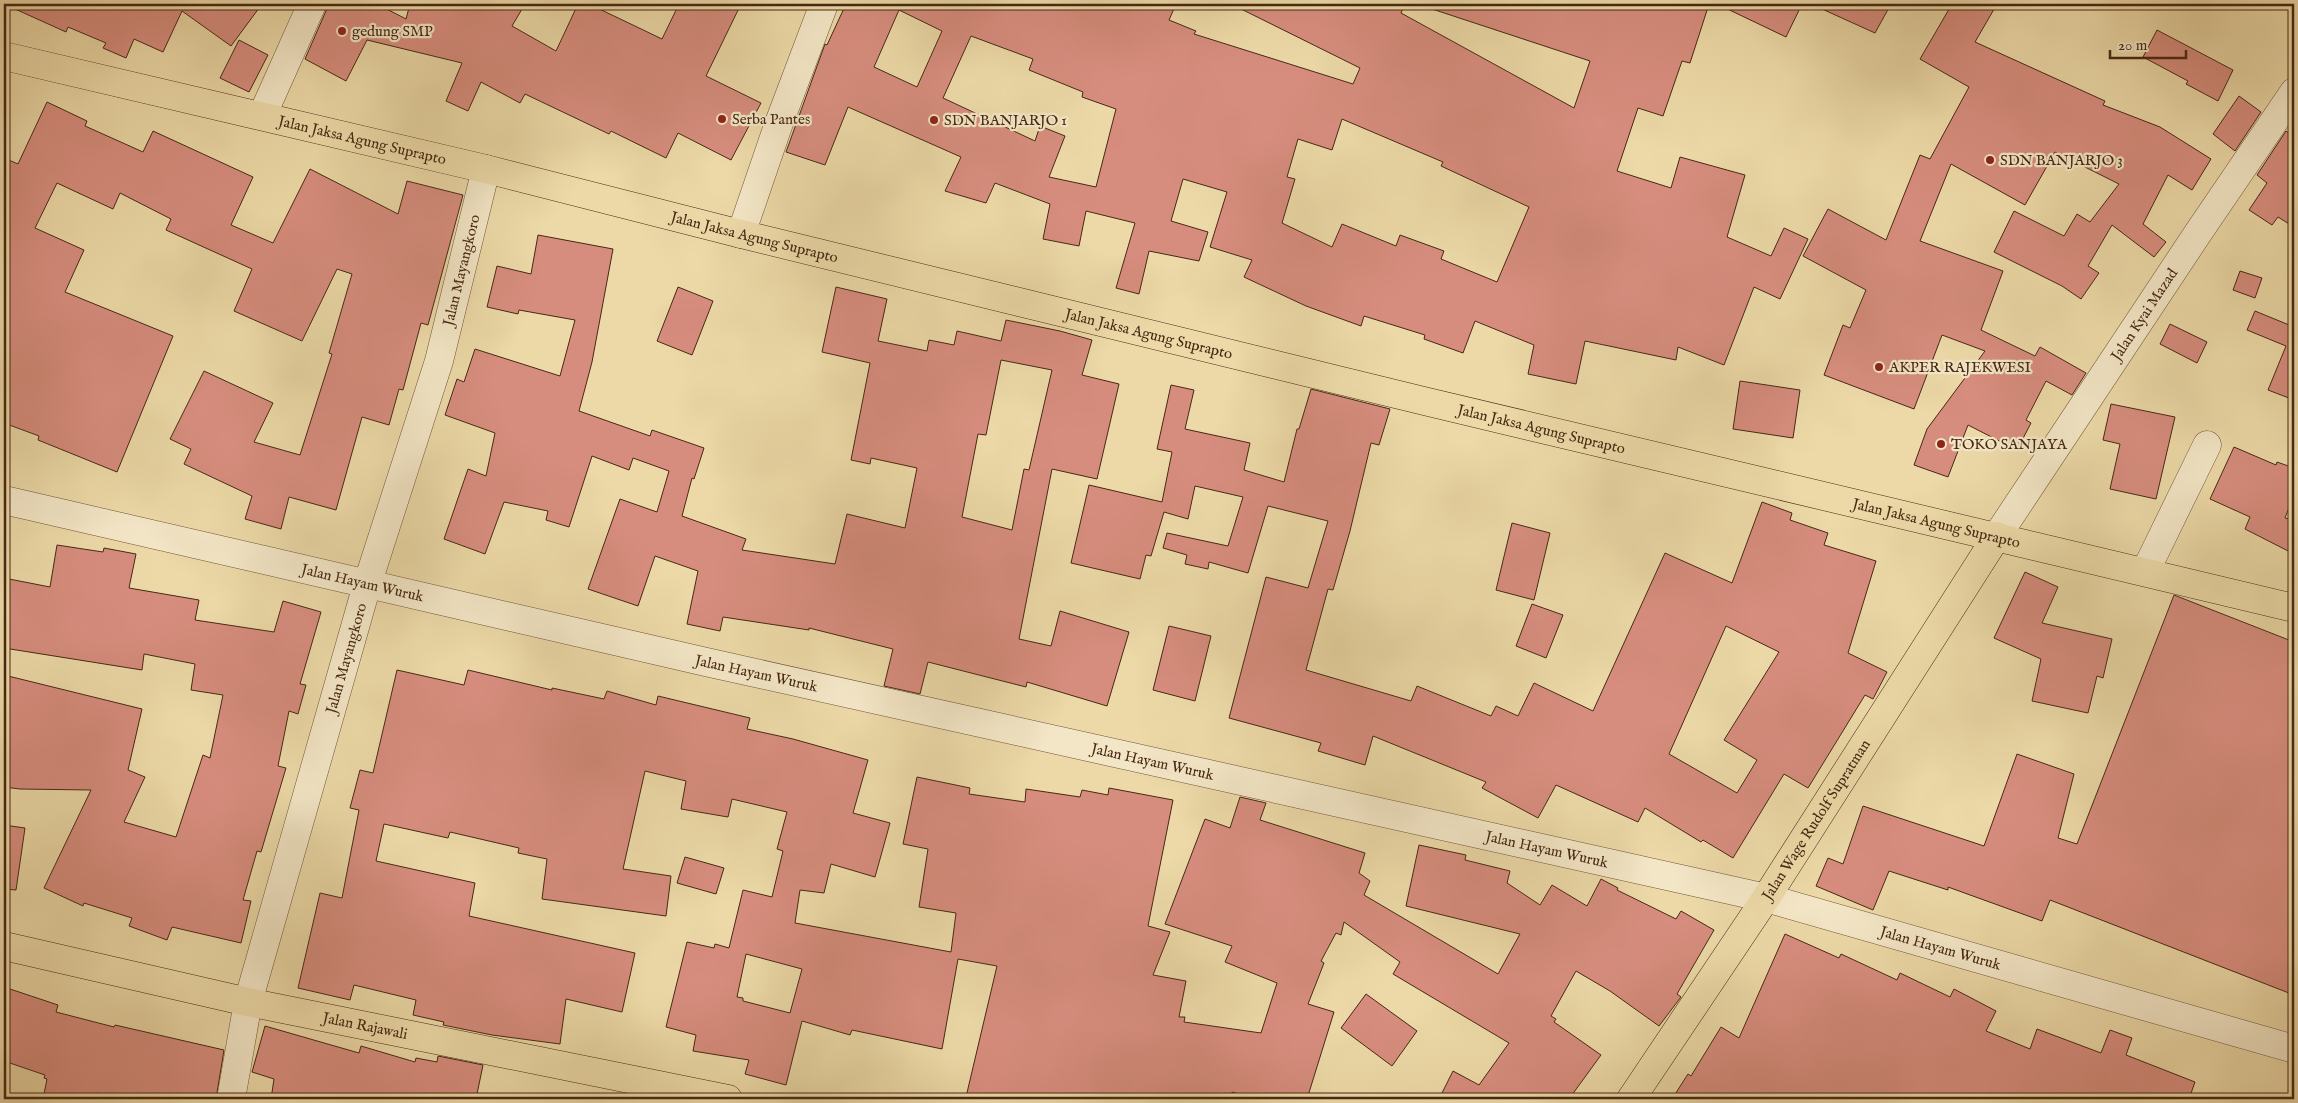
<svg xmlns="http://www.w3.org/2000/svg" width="2298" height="1103" font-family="'IM FELL English',serif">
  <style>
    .building { fill: #d78d7e; stroke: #472814; fill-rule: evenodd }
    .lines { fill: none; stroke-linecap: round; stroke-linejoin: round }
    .minor-casing { stroke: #705439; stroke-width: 29 }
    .major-casing { stroke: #472814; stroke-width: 29 }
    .minor { stroke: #f3e6c6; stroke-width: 28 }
    .major { stroke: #ecd9a7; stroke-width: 28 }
    .poi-dot { fill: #8f2418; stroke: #f3e6c6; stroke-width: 2 }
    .labels { text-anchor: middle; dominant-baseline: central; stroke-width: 4.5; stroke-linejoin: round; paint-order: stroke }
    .poi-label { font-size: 15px; fill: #472814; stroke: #f3e6c6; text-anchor: start }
    .street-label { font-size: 15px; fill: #472814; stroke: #f3e6c6 }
  </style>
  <rect width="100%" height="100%" fill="#ecd9a7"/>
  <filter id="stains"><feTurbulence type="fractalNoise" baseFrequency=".004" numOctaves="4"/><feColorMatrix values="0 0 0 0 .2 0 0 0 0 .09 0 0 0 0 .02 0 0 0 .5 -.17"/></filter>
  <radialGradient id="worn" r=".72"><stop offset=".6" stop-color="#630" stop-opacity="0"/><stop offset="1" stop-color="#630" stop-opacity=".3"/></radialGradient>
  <g class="building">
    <path d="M4 4H262L231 46 182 11 163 52 134 39 126 58 103 48 106 43 68 27 66 32Z"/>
    <path d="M329 4H377L406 19 410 4H525L512 26 556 51 578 4H589L662 39 679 4H741L706 76 761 103 731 160 678 133 666 158 611 131 609 134 525 94 520 103 481 82 468 111 446 101 462 63 367 40 346 81 305 59Z"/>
    <path d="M846 4H1176L1169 20 1196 31 1194 34 1353 84 1360 68 1231 4H1405L1401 13 1574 108 1590 61 1429 8 1430 4H1709L1690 63 1682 61 1663 116 1638 108 1617 171 1671 188 1680 157 1745 175 1727 237 1771 256 1784 228 1808 239 1780 299 1754 287 1724 365 1678 347 1676 360 1585 341 1576 384 1528 374 1534 345 1475 321 1463 353 1424 339 1425 335 1364 316 1361 326 1306 306 1244 277 1252 260 1210 247 1227 192 1183 179 1171 221 1208 232 1199 261 1149 251 1139 294 1116 288 1135 223 1086 211 1079 246 1043 239 1050 204 995 183 986 203 945 191 961 157 848 107 825 165 786 152 825 44 827 45ZM899 10 942 31 917 87 874 67ZM971 36 1033 59 1029 70 1083 92 1082 97 1116 109 1096 187 1049 177 1065 136 1040 126 1035 141 943 98ZM1342 119 1443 162 1441 166 1529 207 1497 282 1441 259 1444 251 1400 235 1396 246 1342 224 1332 247 1282 223 1295 179 1287 177 1298 139 1332 150Z"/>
    <path d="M1717 4H1802L1786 37Z"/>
    <path d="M1811 4H1891L1875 33Z"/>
    <path d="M1952 4H1997L1975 42 2105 101 2103 105 2160 127 2211 159 2192 190 2168 175 2143 224 2166 242 2154 257 2112 225 2088 266 2099 273 2081 299 2062 286 1994 252 2014 211 2064 236 2077 214 2090 222 2119 184 2055 152 2025 205 1951 164 1920 241 2003 271 1981 330 2035 356 2040 347 2086 373 2072 395 2046 381 2026 420 2031 423 2017 450 1968 425 1948 477 1914 465 1927 429 1985 351 1942 335 1914 409 1824 375 1843 325 1850 328 1866 290 1803 256 1828 209 1886 240 1920 155 1930 159 1969 87 1920 59Z"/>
    <path d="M2157 30 2233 70 2218 101 2186 84 2188 81 2143 57Z"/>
    <path d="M239 40 268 55 249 92 220 78Z"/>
    <path d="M2239 96 2261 112 2235 151 2213 134Z"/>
    <path d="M47 102 87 121 85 126 143 152 153 131 253 177 231 225 273 243 310 169 398 214 407 181 463 195 428 325 421 323 403 390 399 389 389 425 362 417 336 510 289 497 281 529 245 519 252 496 184 464 191 449 170 439 204 371 273 403 254 442 300 455 332 354 329 353 352 274 337 269 302 341 234 311 252 269 166 230 171 219 120 193 113 209 57 183 35 228 84 250 65 292 173 336 117 472 38 440 39 436 4 423V158L18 164Z"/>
    <path d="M2286 131 2294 137V227L2278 217 2272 225 2249 210 2267 183 2257 175Z"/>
    <path d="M538 235 613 249 592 362 579 411 650 436 652 430 704 448 694 479 692 478 682 516 746 539 742 550 835 564 847 514 905 528 917 468 871 458 870 464 851 460 870 363 822 352 836 287 887 299 878 341 927 351 929 340 954 345 957 331 1001 341 1006 320 1060 331 1092 340 1082 375 1119 384 1097 479 1052 469 1019 639 1051 646 1060 611 1129 632 1107 706 1027 682 1026 687 928 662 920 694 884 686 893 649 809 628V630L723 617 720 631 687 624 698 571 655 556 638 606 588 589 620 499 657 512 669 471 633 458 629 470 592 456 569 527 546 520 548 511 504 502 485 554 444 539 468 469 486 476 495 433 445 415 457 379 464 382 475 349 560 376 575 320 519 310 518 314 487 307 497 266 531 274ZM1001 360 1052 370 1029 470 1024 469 1012 530 962 517 978 434 986 435Z"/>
    <path d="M2240 271 2262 278 2255 298 2233 290Z"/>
    <path d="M678 287 713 301 692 355 657 341Z"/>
    <path d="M2255 311 2294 327V400L2268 390 2286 346 2247 330Z"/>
    <path d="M2170 324 2207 342 2197 363 2160 344Z"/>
    <path d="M1740 381 1800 390 1793 438 1733 429Z"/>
    <path d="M1171 385 1194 390 1185 429 1250 443 1244 470 1284 482 1297 429H1299L1311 389 1390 409 1379 445 1371 443 1350 531 1333 590 1328 589 1306 670 1411 701 1417 686 1491 716 1496 706 1518 716 1534 683 1593 711 1665 553 1732 583 1762 502 1792 513 1790 520 1828 533 1824 545 1876 561 1848 653 1887 672 1873 699 1865 695 1808 788 1784 774 1733 858 1703 840 1701 842 1645 808 1638 822 1556 785 1538 818 1482 788 1486 782 1373 736 1365 765 1318 751 1321 743 1229 718 1266 577 1308 588 1328 521 1268 506 1248 573 1209 562 1208 569 1185 564 1187 555 1163 548 1167 533 1228 546 1243 497 1195 486 1188 519 1164 512 1151 556 1146 555 1140 579 1071 563 1089 485 1162 502 1172 452 1157 449ZM1726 626 1779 652 1724 740 1757 760 1737 793 1669 754Z"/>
    <path d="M2111 404 2175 417 2156 499 2110 489 2120 444 2103 440Z"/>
    <path d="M2234 447 2276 465 2277 462 2294 468V495L2285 518 2294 520V554L2245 529 2250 517 2210 499Z"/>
    <path d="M1512 523 1550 533 1534 600 1496 590Z"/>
    <path d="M57 545 103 552 104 548 136 554 129 588 199 600 195 620 274 632 283 601 321 612 300 684 306 685 298 714 289 711 278 766 286 768 261 852 257 851 243 900 251 901 241 943 172 927 167 940 129 926 132 918 84 903 83 906 44 888 91 790 20 789 4 787V675L142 709 128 770 145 777 124 822 176 837 203 755 210 758 223 695 191 690 195 664 144 654 142 670 4 648V578L50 587Z"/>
    <path d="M2025 572 2058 587 2042 623 2112 639 2103 678 2097 676 2088 713 2032 701 2041 659 1994 638Z"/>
    <path d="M2174 595 2294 642V995L2050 900 2042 921 1948 887V890L1889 871 1873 910 1816 886 1828 858 1843 864 1863 806 1984 846 2017 754 2074 774 2058 838 2077 844Z"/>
    <path d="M1532 604 1563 615 1546 658 1516 646Z"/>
    <path d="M1169 626 1211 636 1195 701 1153 690Z"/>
    <path d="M397 670 464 685 468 670 552 690V688L604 699 607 691 656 705 658 696 750 718 747 729 793 739 868 760 853 813 890 823 875 877 831 864 824 893 800 890 795 923 951 952 956 913 919 907 928 849 903 844 917 777 970 788 969 794 1025 802 1026 789 1080 797 1082 790 1108 795 1109 788 1173 800 1148 926 1170 932 1153 975 1186 981 1179 1017H1185L1184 1022 1261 1033 1277 983 1225 962 1232 946 1165 924 1205 819 1230 828 1240 797 1266 803 1260 820 1365 853 1359 873 1370 881 1364 895 1498 974 1520 934 1406 906 1419 845 1466 855 1465 860 1510 871 1507 883 1540 905 1552 885 1587 906 1601 879 1618 888 1617 890 1676 919 1681 911 1714 930 1677 994 1681 997 1659 1026 1610 991 1576 971 1551 1016 1556 1019 1554 1022 1601 1055 1569 1099H1439L1453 1071 1479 1085 1509 1043 1393 974 1400 962 1344 922 1341 935 1336 933 1321 961 1324 963 1308 1004 1334 1012 1307 1099H1255L1232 1092 1231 1099H989L966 1097 997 966 958 959 942 1049 852 1030 850 1035 802 1021 786 1085 745 1074 749 1060 693 1051 696 1035 666 1027 687 942 714 948 715 944 729 948 743 890 772 897 783 851 777 849 787 812 732 799 728 817 681 809 686 781 645 771 623 869 671 876 666 916 542 899 547 859 518 853 519 848 450 832 448 838 384 824 376 861 475 883 469 916 635 953 622 1012 566 999 560 1044 492 1035 443 1025 444 1022 413 1015 416 1000 354 985 350 1000 298 988 320 893 342 898 359 810 350 808 360 770 373 773ZM746 954 802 969 790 1013 743 1001V998L737 997Z"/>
    <path d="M4 825 25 828 16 890 4 889Z"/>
    <path d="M685 857 724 868 716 894 677 883Z"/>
    <path d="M1785 934 1839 958 1841 954 1897 980 1900 973 1950 997 1954 989 1996 1011 1986 1031 2030 1049 2037 1029 2101 1053 2110 1030 2132 1038 2126 1055 2195 1082 2189 1099H1672L1688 1074 1691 1076 1721 1027 1739 1038Z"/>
    <path d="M4 987 58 1005 56 1012 114 1027 115 1025 224 1050 216 1099H124L97 1093 95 1099H43L47 1079 44 1078 45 1075 4 1061Z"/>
    <path d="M1366 994 1417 1031 1392 1066 1341 1028Z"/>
    <path d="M265 1026 359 1053 361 1046 415 1062 416 1058 437 1062 438 1056 483 1065 476 1099H271L274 1079 252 1072Z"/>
  </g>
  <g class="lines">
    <defs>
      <g id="minor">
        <path d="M262 116 312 4"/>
        <path d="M741 234 779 123 824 4"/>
        <path id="s1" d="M4 500 706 662 1766 898 2294 1049"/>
        <path id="s2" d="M1997 536 2198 233 2294 92"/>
        <path d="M2145 572 2207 445"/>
        <path id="s3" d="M231 1099 248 1002 367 585 439 361 486 169"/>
      </g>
      <g id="major">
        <path id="s4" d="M4 56 486 169 741 234 1424 401 2294 608"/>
        <path id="s5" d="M4 946 248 1002 728 1099"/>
        <path id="s6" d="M1631 1099 1766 898 1997 536"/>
      </g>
    </defs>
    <use href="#minor" class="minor-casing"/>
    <use href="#major" class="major-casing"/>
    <use href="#minor" class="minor"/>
    <use href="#major" class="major"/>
  </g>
  <g class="poi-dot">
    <circle cx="342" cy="31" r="5"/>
    <circle cx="722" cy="119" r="5"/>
    <circle cx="934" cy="120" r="5"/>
    <circle cx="1990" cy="160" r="5"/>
    <circle cx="1879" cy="367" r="5"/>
    <circle cx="1941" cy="444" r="5"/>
  </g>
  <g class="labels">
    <g class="poi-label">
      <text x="352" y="31">gedung SMP</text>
      <text x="732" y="119">Serba Pantes</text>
      <text x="944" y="120">SDN BANJARJO 1</text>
      <text x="2000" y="160">SDN BANJARJO 3</text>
      <text x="1889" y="367">AKPER RAJEKWESI</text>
      <text x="1951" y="444">TOKO SANJAYA</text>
    </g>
    <g class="street-label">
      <text stroke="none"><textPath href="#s4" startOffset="368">Jalan Jaksa Agung Suprapto</textPath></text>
      <text stroke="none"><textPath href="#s4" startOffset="772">Jalan Jaksa Agung Suprapto</textPath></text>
      <text stroke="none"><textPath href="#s3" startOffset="861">Jalan Mayangkoro</textPath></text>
      <text stroke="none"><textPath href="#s2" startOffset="266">Jalan Kyai Mazad</textPath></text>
      <text stroke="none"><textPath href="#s4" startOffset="1178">Jalan Jaksa Agung Suprapto</textPath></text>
      <text stroke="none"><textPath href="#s4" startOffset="1582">Jalan Jaksa Agung Suprapto</textPath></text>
      <text stroke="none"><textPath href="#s4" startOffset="1988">Jalan Jaksa Agung Suprapto</textPath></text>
      <text stroke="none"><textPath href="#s1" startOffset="368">Jalan Hayam Wuruk</textPath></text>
      <text stroke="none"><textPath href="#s3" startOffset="456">Jalan Mayangkoro</textPath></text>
      <text stroke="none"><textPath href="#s1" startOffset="772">Jalan Hayam Wuruk</textPath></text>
      <text stroke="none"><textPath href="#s1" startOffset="1178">Jalan Hayam Wuruk</textPath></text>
      <text stroke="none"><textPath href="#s6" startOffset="335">Jalan Wage Rudolf Supratman</textPath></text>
      <text stroke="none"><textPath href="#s1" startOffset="1582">Jalan Hayam Wuruk</textPath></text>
      <text stroke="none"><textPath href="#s1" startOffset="1988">Jalan Hayam Wuruk</textPath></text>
      <text stroke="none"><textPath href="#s5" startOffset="370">Jalan Rajawali</textPath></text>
    </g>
  </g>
  <rect width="2298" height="1103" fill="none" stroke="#ecd9a7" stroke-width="20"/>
  <rect x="5" y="5" width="2288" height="1093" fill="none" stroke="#472814" stroke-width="2.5"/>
  <rect x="10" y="10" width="2278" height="1083" fill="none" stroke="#472814"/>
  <path d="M2110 50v8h76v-8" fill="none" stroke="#472814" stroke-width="2.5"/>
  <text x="2118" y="50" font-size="15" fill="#472814" stroke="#f3e6c6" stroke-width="4" paint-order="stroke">20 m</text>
  <rect width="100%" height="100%" filter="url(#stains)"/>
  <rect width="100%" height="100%" fill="url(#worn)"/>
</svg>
